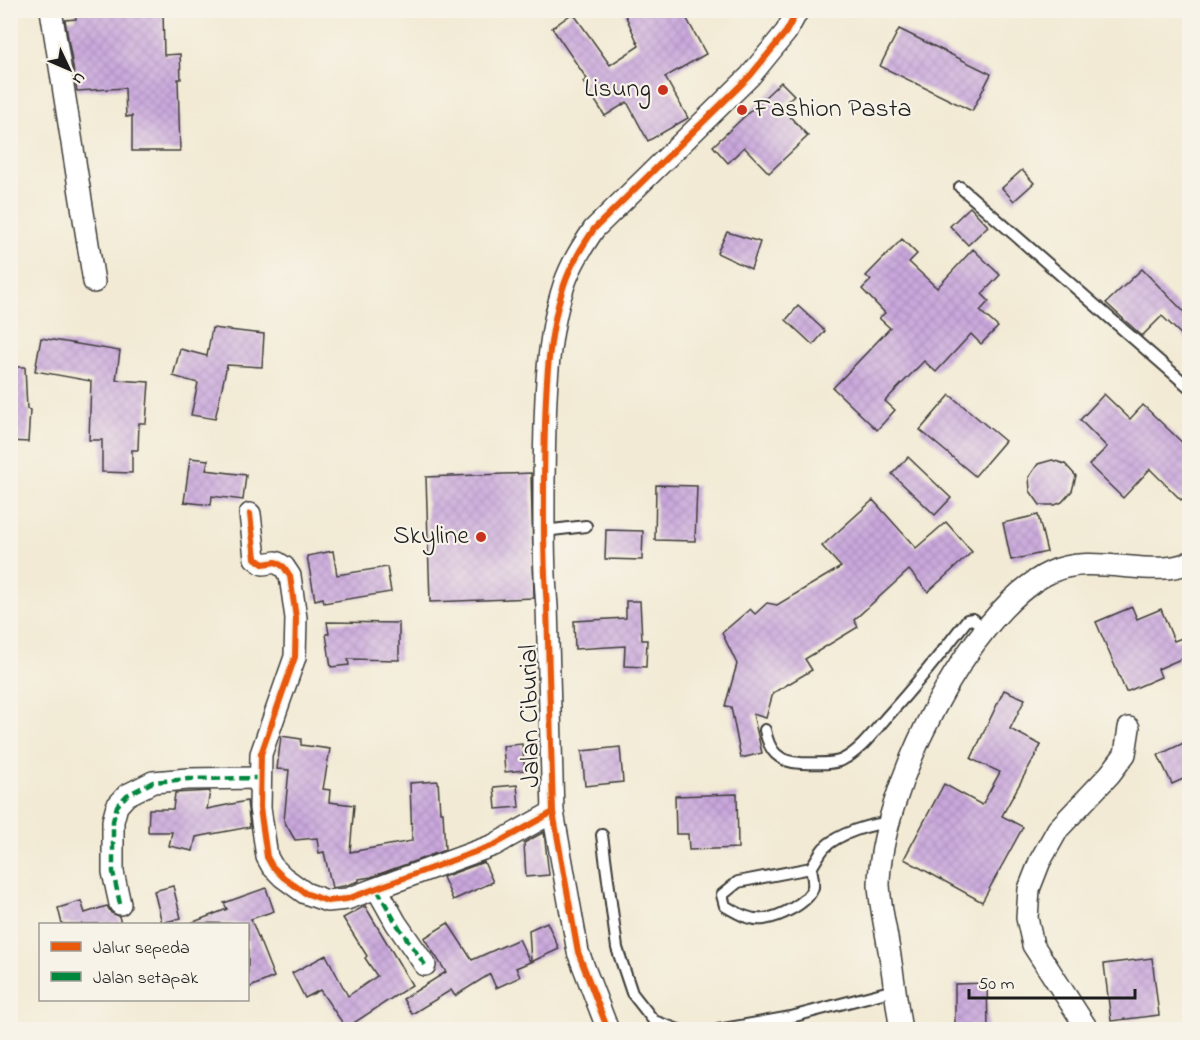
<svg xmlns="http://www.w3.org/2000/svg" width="1200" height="1040" font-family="'Indie Flower',sans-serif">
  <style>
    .building { fill: url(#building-cross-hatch) }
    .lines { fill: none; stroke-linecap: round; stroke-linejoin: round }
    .lane-casing { stroke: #3c3b38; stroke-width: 14 }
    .street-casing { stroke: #3c3b38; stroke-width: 24 }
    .lane { stroke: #fff; stroke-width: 10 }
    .street { stroke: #fff; stroke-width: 21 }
    .quiet { stroke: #00873e; stroke-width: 4.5; stroke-dasharray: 9 4.5; stroke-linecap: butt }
    .cycleway-casing { stroke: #f7f3e8; stroke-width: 10 }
    .cycleway { stroke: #e8590c; stroke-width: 6 }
    .poi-dot { fill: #c8321e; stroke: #f7f3e8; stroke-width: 2 }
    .labels { text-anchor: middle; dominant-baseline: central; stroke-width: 4.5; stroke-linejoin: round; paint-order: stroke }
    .poi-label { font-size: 26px; fill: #1c1c1c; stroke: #f7f3e8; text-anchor: end }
    .street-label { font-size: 26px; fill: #1c1c1c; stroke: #f7f3e8 }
  </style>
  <defs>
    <pattern id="building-cross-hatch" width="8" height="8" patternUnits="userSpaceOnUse" patternTransform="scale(1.5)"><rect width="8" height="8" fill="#c9a7dc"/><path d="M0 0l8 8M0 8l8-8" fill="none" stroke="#ac8fbc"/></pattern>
  </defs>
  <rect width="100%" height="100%" fill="#f7f3e8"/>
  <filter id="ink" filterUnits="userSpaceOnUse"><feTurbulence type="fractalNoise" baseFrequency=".0167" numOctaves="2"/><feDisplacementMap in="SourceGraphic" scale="12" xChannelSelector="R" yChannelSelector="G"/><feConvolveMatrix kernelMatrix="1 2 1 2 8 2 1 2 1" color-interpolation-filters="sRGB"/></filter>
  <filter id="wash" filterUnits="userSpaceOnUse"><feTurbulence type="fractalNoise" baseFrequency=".008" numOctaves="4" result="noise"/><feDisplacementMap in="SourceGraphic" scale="24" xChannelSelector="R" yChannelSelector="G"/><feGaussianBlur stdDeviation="1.35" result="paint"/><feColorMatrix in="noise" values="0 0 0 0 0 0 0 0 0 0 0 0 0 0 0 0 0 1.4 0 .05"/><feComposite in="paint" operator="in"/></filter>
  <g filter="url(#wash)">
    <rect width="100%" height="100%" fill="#f2ead4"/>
    <g id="blocks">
      <g class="building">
        <path d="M75 10H163L164 55 180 54 181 79H178L180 151H132V116L126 117 125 88 77 91 65 20 76 19Z"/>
        <path d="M623 10H682L706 54 665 77 688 118 648 141 627 102 605 116 583 82 587 79 552 28 573 13 610 65 639 46Z"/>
        <path d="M899 29 991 74 972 111 880 66Z"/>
        <path d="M781 82 794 95 781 107 808 136 769 173 744 147 728 163 713 146Z"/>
        <path d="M1022 170 1034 183 1014 201 1002 188Z"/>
        <path d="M970 207 988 226 968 245 950 226Z"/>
        <path d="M727 232 760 242 751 269 717 253Z"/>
        <path d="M902 239 917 254 909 262 937 288 973 249 1000 275 982 294 989 301 980 311 998 327 981 344 971 334 936 372 924 361 885 401 895 410 877 430 833 388 890 328 879 318 885 313 862 289 871 280 866 276Z"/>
        <path d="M1142 269 1190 318V343L1162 316 1142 336 1106 303Z"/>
        <path d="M798 306 825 331 813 345 786 320Z"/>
        <path d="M212 328 264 334 262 367 227 365 215 419 191 415 198 383 173 376 180 349 207 356Z"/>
        <path d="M41 338 120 351 116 380 149 382 146 423H139L138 450H132V473L102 472V440H89L91 381 35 371Z"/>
        <path d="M10 367H25L27 409 30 410 28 442 10 441Z"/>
        <path d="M1104 394 1130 419 1143 405 1190 450V491L1181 500 1150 469 1123 498 1089 465 1107 447 1080 420Z"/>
        <path d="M950 395 1005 441 975 476 920 430Z"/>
        <path d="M908 457 951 498 935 515 892 474Z"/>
        <path d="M190 458 208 460 206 470 246 475 243 500 212 496 211 505 184 502Z"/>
        <path d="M1052 460 1065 464 1076 476 1072 491 1062 502 1055 505H1040L1030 491 1029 477 1038 464Z"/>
        <path d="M531 473 534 598 430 602 426 477Z"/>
        <path d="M656 485 697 486 695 541 655 540Z"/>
        <path d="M873 500 916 548 946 522 972 552 928 592 909 570 854 620 858 627 805 659 812 670 773 693 766 718 753 714 762 753 741 758 731 707 725 706 737 664 722 633 750 609 755 614 767 603 777 605 841 567 822 546Z"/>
        <path d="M1038 515 1047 552 1011 560 1003 523Z"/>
        <path d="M606 530 643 531 642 560 605 559Z"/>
        <path d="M333 551 337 575 387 567 391 592 324 603 323 598 315 600 307 556Z"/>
        <path d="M626 601H640L642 640H647L646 667 624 666 625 646 575 649 574 621 626 618Z"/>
        <path d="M1132 607 1137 619 1161 609 1174 641 1190 635V655L1158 669 1161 677 1126 692 1096 622Z"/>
        <path d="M327 622 399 623V660L348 659 349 665 331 667 326 634H329Z"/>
        <path d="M1004 690 1025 699 1010 729 1041 745 1002 816 1023 827 982 902 904 859 944 784 982 805 1000 772 971 759Z"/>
        <path d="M281 736 301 739V745L330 749 323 789 330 790 329 802 354 805 350 852 412 841 410 783 438 781 440 812H443L445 850 371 877 359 879V881L344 886 332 888 324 852 319 853 317 838 295 840 284 821 289 770 277 769Z"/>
        <path d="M1190 740V776L1172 784 1158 755Z"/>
        <path d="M522 744 525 770 505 772 503 746Z"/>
        <path d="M620 747 623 782 585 786 582 751Z"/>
        <path d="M517 785 519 807 496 809 494 787Z"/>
        <path d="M210 791 207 809 247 801 250 827 196 837 193 851 169 846 172 832H148L149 809H173L175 793Z"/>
        <path d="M737 794 738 848 689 850 688 834H676L675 796Z"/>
        <path d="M544 832 549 875 526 877 524 843Z"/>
        <path d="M484 862 493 882 453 900 443 877Z"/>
        <path d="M173 886 181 918 162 923 154 891Z"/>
        <path d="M266 888 274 911 251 919 274 977 248 988V924L191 923 227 909 224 903Z"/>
        <path d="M81 901 85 913 107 906 111 913 119 916 121 924H62L58 908Z"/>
        <path d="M365 906 412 985 346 1028 320 990 305 998 292 973 326 955 348 996 377 976 365 958 367 956 343 918Z"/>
        <path d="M547 922 559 949 531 962 529 930Z"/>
        <path d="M448 923 472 960 519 939 530 962 516 968 520 977 496 988 490 974 455 996 451 990 412 1014 403 999 446 972 424 938Z"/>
        <path d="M1152 958 1159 1015 1111 1021 1104 964Z"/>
        <path d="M987 983 988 1029H955V984Z"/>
      </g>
    </g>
  </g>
  <g filter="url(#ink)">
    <use href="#blocks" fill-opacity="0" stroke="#3c3b38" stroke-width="1.5"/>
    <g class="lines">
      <defs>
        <g id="lane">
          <path d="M960 187 1190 388"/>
          <path d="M544 531 586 526"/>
          <path d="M765 730C769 751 778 762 801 763 814 763 830 765 842 760 860 751 872 734 885 719 914 687 941 654 967 620L973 619 985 629"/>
          <path d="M602 835 617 948 632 993 654 1021 679 1030"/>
          <path d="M811 868C812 874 814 881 813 887 809 903 779 917 764 919 750 921 737 913 725 906L722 895 738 882 811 868C815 862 819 854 824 848 837 834 872 823 890 823"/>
          <path d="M718 1030 791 1017 894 990"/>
        </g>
        <g id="street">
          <path d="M51 10 94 282"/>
          <path d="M250 514 255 558 263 564 276 562 284 567 290 576 296 618 295 657 261 754 260 808 267 857 272 866 283 877 305 893 327 901 347 899 494 845 553 812"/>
          <path d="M377 889 396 923 425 965"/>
          <path d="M120 904 113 872V821L117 806 127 795 153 782 188 779 259 778"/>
          <path d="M608 1030 578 952 553 812 547 606C543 564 544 523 544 481 545 419 544 345 564 285 571 264 582 247 594 229L750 76 786 32 798 10"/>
          <path d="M901 1030C896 1001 893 972 888 944 885 925 880 905 879 885 879 797 968 610 1051 572 1093 552 1154 580 1190 562"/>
          <path d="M1088 1030 1033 945 1027 918 1029 889 1040 861 1058 829 1110 774 1125 754 1129 728"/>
        </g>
      </defs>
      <use href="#lane" class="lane-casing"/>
      <use href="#street" class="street-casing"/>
      <use href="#lane" class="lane"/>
      <use href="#street" class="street"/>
      <g class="quiet">
        <path d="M377 889 396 923 425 965"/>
        <path d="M120 904 113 872V821L117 806 127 795 153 782 188 779 259 778"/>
      </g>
      <defs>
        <g id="cycleway">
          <path d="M250 514 255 558 263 564 276 562 284 567 290 576 296 618 295 657 261 754 260 808 267 857 272 866 283 877 305 893 327 901 347 899 494 845 553 812"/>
          <path d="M608 1030 578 952 553 812 547 606C543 564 544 523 544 481 545 419 544 345 564 285 571 264 582 247 594 229L750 76 786 32 798 10"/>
        </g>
      </defs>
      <use href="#cycleway" class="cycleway-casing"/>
      <use href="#cycleway" class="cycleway"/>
    </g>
  </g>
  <g class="poi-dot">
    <circle cx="663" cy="90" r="6"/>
    <circle cx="742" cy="110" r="6"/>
    <circle cx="481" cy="537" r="6"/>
  </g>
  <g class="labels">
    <g class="poi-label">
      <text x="651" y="90">Lisung</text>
      <text x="754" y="110" text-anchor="start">Fashion Pasta</text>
      <text x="469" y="537">Skyline</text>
    </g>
    <g class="street-label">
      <text transform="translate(531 716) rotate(-91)">Jalan Ciburial</text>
    </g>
  </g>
  <rect width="1200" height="1040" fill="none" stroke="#f7f3e8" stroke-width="36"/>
  <rect x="39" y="923" width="210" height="78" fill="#f7f3e8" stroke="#9f9d96" stroke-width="1.5"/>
  <rect x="51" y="942" width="30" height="9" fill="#e8590c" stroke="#9f9d96" stroke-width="1.5"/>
  <text x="93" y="953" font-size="18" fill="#1c1c1c">Jalur sepeda</text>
  <rect x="51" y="972" width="30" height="9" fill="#00873e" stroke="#9f9d96" stroke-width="1.5"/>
  <text x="93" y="983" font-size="18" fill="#1c1c1c">Jalan setapak</text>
  <g transform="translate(69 69) rotate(134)" stroke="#f7f3e8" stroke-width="4.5" paint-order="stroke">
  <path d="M0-4.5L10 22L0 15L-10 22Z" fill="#1c1c1c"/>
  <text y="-9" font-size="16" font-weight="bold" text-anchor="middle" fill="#1c1c1c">U</text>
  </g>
  <path d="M969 989v9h166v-9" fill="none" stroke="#1c1c1c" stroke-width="3"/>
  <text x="978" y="989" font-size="18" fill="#1c1c1c" stroke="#f7f3e8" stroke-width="4.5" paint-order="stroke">50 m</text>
</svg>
